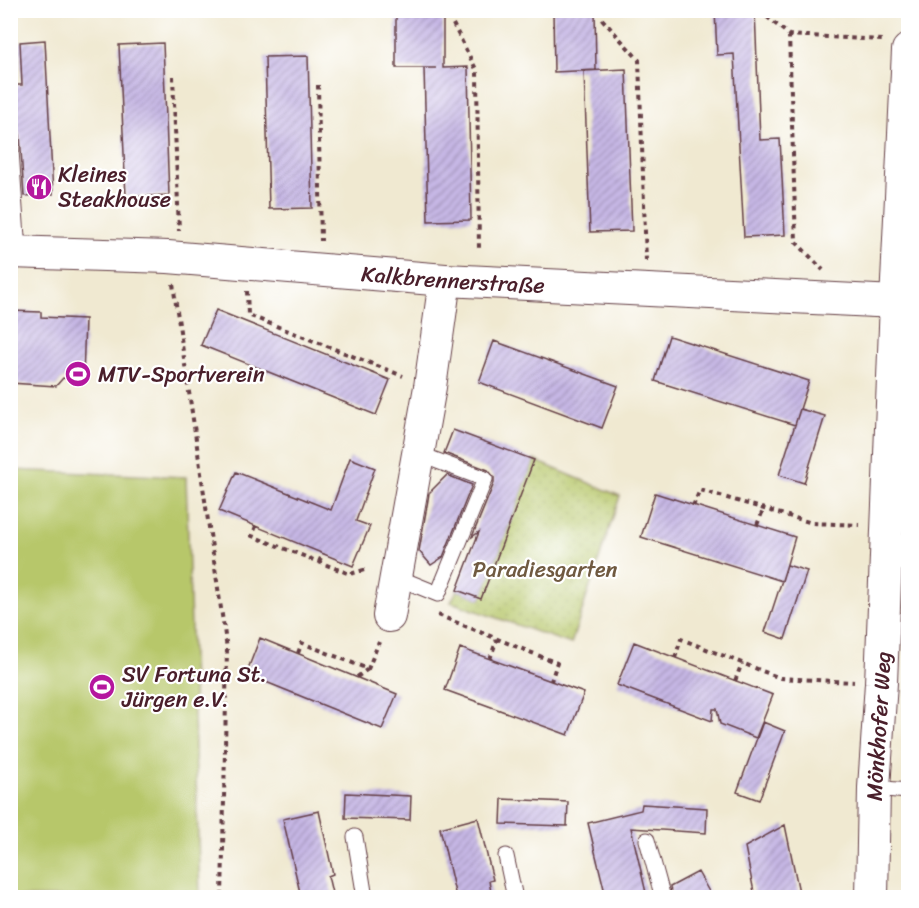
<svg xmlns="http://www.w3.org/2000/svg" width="919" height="908" font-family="Sriracha,sans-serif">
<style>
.grass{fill:#b7c76a;stroke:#80734a;stroke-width:1.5}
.park{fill:url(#park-dots);stroke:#80734a;stroke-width:1.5}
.building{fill:url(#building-hatch)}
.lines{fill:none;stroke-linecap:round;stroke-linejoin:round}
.lane-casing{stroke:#633d44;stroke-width:17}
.street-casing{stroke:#633d44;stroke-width:34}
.path{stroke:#633d44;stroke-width:4;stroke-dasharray:4.5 4.5;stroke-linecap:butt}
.lane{stroke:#fff;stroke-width:15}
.street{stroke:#fff;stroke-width:32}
.labels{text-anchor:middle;stroke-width:4.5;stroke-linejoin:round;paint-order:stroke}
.poi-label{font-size:22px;fill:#4a1f2b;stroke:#fff;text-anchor:start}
.street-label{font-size:22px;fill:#4a1f2b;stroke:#fff}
.park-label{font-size:22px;fill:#705a41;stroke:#fff}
</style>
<defs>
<pattern id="park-dots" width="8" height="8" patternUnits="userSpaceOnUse" patternTransform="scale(1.5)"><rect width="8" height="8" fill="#b7c76a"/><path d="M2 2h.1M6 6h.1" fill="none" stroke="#9faa5c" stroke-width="1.8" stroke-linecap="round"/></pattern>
<pattern id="building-hatch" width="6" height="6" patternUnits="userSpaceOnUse" patternTransform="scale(1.5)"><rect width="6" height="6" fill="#c6b7e5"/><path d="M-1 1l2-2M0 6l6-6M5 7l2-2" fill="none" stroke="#a394ba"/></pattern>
</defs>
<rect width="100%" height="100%" fill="#fff"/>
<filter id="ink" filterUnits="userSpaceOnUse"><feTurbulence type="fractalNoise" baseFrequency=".0167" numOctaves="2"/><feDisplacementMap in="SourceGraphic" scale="12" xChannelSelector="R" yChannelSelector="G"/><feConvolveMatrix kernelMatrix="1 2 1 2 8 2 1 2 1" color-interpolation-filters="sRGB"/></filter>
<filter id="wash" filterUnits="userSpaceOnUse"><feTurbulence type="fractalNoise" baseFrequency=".008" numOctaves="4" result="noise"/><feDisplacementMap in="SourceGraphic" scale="24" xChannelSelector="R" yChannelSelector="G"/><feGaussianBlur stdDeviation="1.35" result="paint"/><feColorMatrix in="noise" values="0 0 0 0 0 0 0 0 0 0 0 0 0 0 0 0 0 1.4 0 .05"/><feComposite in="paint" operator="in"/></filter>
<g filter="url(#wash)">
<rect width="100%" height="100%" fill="#f0e9d1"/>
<path class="grass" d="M 11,470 L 186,477 L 200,897 L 11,897 Z"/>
<path class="park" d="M 534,460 L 620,496 L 571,644 L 451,602 L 457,590 L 481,599 Z"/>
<g id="blocks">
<path class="building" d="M 396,10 L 443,10 L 443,68 L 468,67 L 471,220 L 428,221 L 424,68 L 436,68 L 396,68 Z
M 553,10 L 595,10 L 596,70 L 554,72 Z
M 715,10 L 755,10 L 760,140 L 780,139 L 785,235 L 744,237 L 734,54 L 717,55 Z
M 45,40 L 53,194 L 24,196 L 20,135 L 17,129 L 14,85 L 22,85 L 20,42 Z
M 163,43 L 169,195 L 126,197 L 119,45 Z
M 308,56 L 312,208 L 269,209 L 265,57 Z
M 626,69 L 632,231 L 590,232 L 584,71 Z
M 216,310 L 390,380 L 376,415 L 201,345 Z
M 10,311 L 41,312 L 41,317 L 85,319 L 83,379 L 63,378 L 56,386 L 10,383 Z
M 669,336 L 809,381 L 795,425 L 655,381 Z
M 494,341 L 618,386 L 602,428 L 479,382 Z
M 800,409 L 825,416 L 804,483 L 779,475 Z
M 453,430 L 534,460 L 481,599 L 457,590 L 479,532 L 472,537 L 494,483 L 494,477 L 488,470 L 444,453 Z
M 350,458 L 375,468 L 356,521 L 370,526 L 353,566 L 219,511 L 236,472 L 331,510 Z
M 447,475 L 472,485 L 443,557 L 431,565 L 419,551 L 428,500 L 429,493 Z
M 655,493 L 795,537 L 782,581 L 641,537 Z
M 787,565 L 807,571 L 785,639 L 765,632 Z
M 260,638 L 397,694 L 382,729 L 246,674 Z
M 634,642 L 773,695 L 756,738 L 720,724 L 717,709 L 713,709 L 712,721 L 617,685 Z
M 460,648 L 584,693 L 568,735 L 445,690 Z
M 763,722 L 785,731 L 759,800 L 737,792 Z
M 346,793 L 411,796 L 410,820 L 345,818 Z
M 502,799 L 568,802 L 567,826 L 501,824 Z
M 642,804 L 707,808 L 706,833 L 631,828 L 647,897 L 606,897 L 588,823 L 641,810 Z
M 319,811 L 333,874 L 328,876 L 333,897 L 301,897 L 283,819 Z
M 478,818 L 493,880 L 489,881 L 492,897 L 456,897 L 440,828 Z
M 785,825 L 800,897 L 755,897 L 745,847 Z
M 698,872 L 712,897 L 672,897 L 670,887 Z"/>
</g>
</g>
<g filter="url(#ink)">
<use href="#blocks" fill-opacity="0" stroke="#633d44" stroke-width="1.5"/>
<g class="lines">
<defs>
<path id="lane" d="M 10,136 L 18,252
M 396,577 L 438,594 L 485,479 L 419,454
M 874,788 L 908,791
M 355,837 L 365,898
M 647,840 L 663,898
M 506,856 L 515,898"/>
<g id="street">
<path id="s1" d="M 10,252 L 168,257 L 445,280 L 896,302"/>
<path d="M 389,616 L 430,387 L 445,280"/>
<path id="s2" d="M 872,898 L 874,788 L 881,683 L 896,302 L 908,50"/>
</g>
</defs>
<use href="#lane" class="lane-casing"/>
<use href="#street" class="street-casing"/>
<path class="path" d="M 760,11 L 789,35 L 882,40
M 602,19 L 639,60 L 646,261
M 453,24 L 477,71 L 479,252
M 789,35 L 796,242 L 823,270
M 173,76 L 179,231
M 318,85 L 321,241
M 173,284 L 227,649 L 222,898
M 247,291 L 248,315 L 403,376
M 693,506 L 700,490 L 812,523 L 860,525
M 757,525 L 764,508
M 256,526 L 252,536 L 350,574 L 364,570 L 368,571
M 319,562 L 323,553
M 438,615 L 557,663 L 551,681
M 298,653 L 302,643 L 368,669 L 379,642
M 675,658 L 681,639 L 780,678 L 854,682
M 490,659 L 497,639
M 357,677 L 368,669
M 735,681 L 742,663"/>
<use href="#lane" class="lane"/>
<use href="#street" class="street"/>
</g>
</g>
<defs>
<symbol id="restaurant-disc" viewBox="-11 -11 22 22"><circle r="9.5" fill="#b5179e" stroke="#fff"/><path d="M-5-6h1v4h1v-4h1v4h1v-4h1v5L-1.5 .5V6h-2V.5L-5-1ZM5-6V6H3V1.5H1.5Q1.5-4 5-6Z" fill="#fff"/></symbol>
<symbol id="stadium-disc" viewBox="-11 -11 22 22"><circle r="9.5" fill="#b5179e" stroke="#fff"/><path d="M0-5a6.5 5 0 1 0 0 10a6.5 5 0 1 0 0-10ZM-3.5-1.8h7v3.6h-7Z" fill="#fff"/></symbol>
</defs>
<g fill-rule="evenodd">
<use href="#restaurant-disc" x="24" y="172" width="30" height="30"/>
<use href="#stadium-disc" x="63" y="359" width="30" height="30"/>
<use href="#stadium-disc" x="87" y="672" width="30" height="30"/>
</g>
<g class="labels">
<g class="poi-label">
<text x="58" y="182">Kleines<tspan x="58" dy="25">Steakhouse</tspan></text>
<text x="98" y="382">MTV-Sportverein</text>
<text x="122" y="682">SV Fortuna St.<tspan x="122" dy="25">Jürgen e.V.</tspan></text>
</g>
<g class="street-label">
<text dy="8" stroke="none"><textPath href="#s1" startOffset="444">Kalkbrennerstraße</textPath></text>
<text dy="8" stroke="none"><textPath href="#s2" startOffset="172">Mönkhofer Weg</textPath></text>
</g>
<g class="park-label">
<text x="545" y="577">Paradiesgarten</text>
</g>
</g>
<rect width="919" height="908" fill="none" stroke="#fff" stroke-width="36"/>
</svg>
